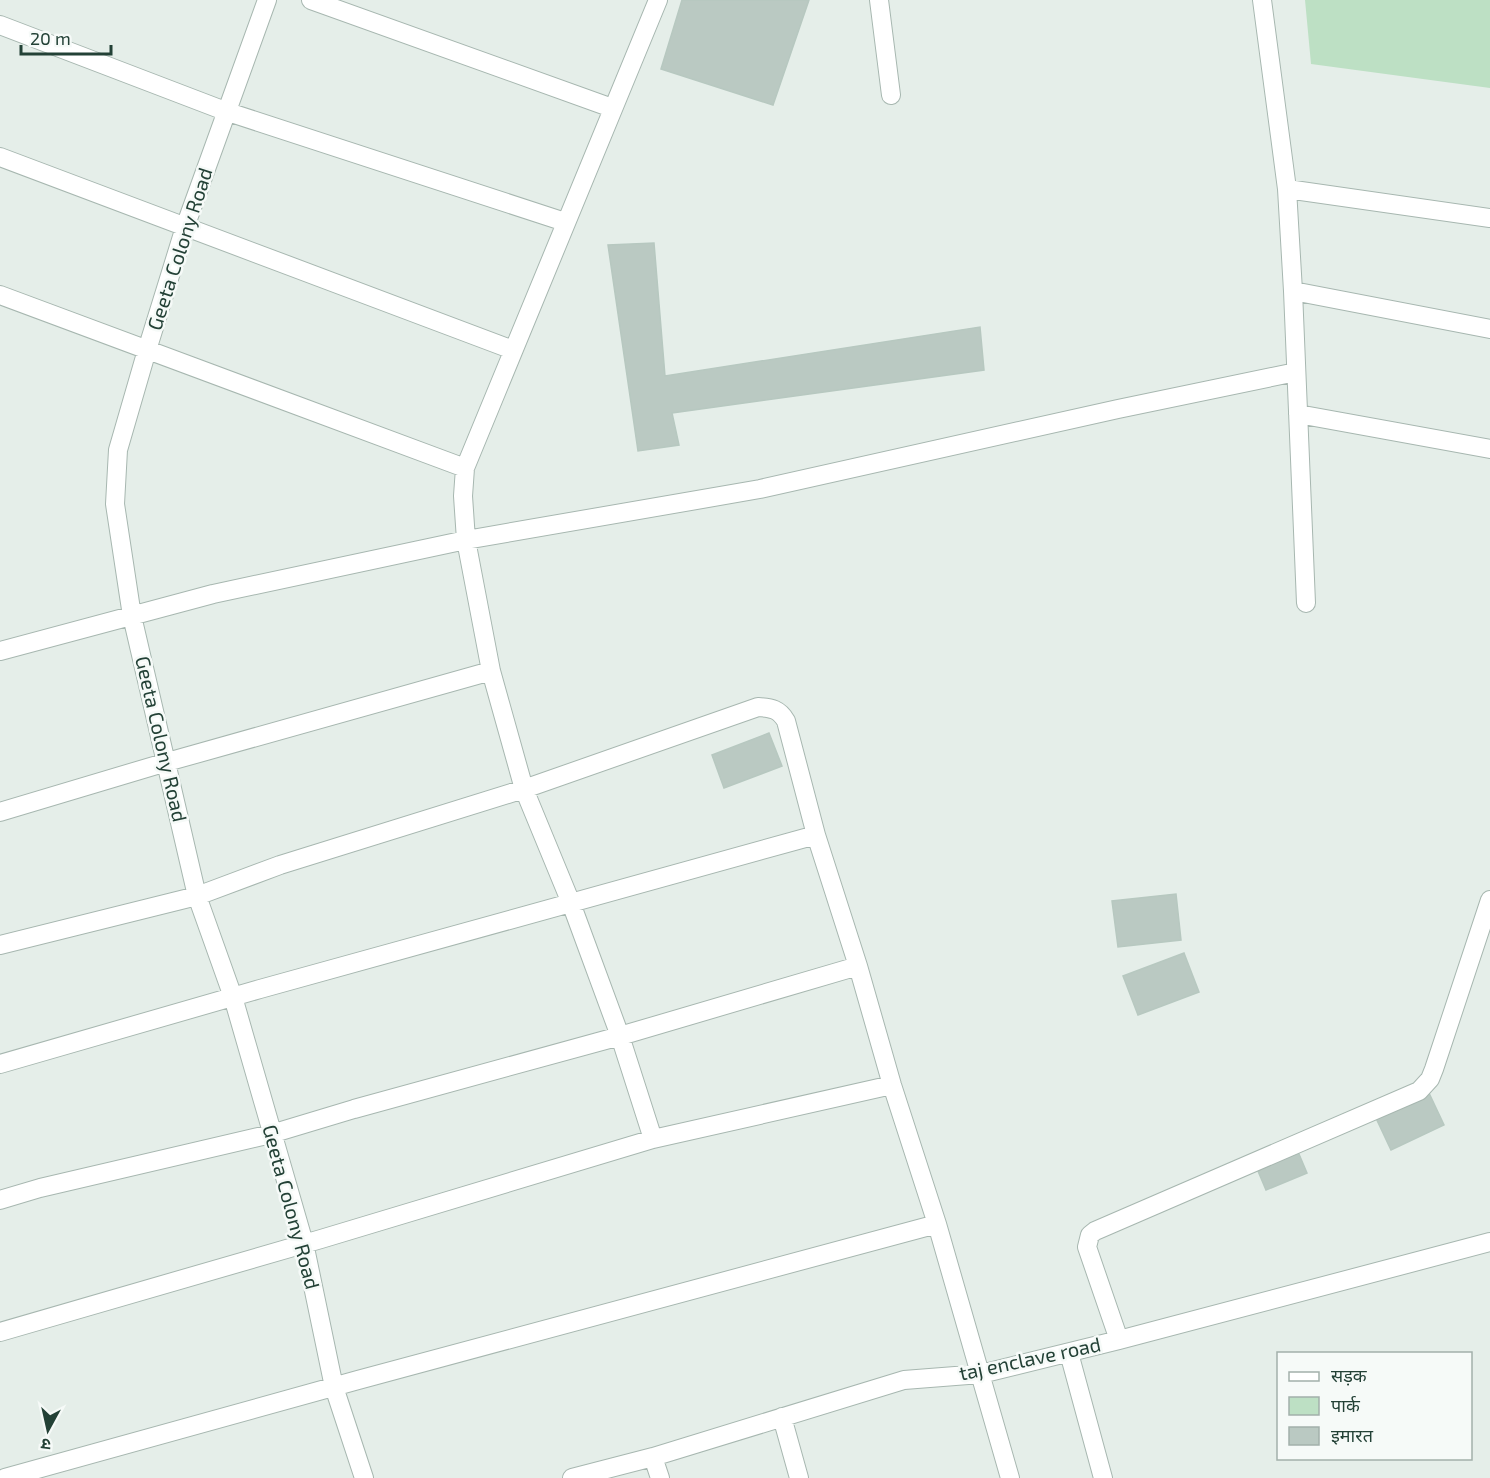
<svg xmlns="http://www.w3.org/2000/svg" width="1490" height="1478" font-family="'Exo 2','Noto Sans Devanagari',sans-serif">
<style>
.green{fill:#bde0c4}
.building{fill:#bac9c2;stroke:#b7c8c0;stroke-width:1.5}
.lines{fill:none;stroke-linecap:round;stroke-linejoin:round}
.minor-casing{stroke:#a7b7b0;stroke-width:20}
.minor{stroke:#fff;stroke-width:18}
.labels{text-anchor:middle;stroke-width:5;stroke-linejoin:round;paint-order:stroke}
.street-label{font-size:20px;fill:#234136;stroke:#f6faf8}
</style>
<rect width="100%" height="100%" fill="#e5eee9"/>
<path class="green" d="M 1305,0 L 1490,0 L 1490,88 L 1311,64 Z"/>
<path class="building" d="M 682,0 L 809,0 L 773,105 L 661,69 Z
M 654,243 L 665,376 L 980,327 L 984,370 L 672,413 L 679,445 L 638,451 L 608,245 Z
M 769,733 L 782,766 L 724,788 L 712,755 Z
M 1176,894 L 1181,940 L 1118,947 L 1112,901 Z
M 1184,953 L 1199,992 L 1138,1015 L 1123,976 Z
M 1429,1093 L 1444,1125 L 1391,1150 L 1376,1118 Z
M 1296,1147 L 1307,1173 L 1266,1190 L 1255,1164 Z"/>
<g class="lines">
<defs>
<path id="minor" d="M 267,0 L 185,227 L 147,350 L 118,450 L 115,504 L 132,616 L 197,896 L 233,997 L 304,1243 L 334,1387 L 364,1478
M 311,0 L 612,108
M 879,0 L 891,95
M 1262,0 L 1287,189 L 1293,291 L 1306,603
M 0,25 L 225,111 L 565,222
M 0,157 L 513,350
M 1287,189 L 1490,218
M 1293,291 L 1490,329
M 0,295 L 465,468
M 1298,414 L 1490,449
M 0,651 L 213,594 L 466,540 L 760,489 L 1118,409 L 1296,372
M 0,812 L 167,762 L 491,671
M 0,945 L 197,896 L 280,865 L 524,789 L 758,707 C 772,708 779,709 786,721 L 816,835 L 858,966 L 892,1085 L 937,1224 L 1010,1478
M 0,1064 L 260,989 L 816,835
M 653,1139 L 620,1036 L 571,903 L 524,789 L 491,671 L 466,540 L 463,496 L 465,468 L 658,0
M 0,1200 L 40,1188 L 271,1134 L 354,1109 L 620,1036 L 858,966
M 0,1332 L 321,1239 L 653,1139 L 892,1085
M 1119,1340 L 1087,1247 L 1090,1235 L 1095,1231 L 1419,1091 L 1430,1079 L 1434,1069 L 1490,900
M 1069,1353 L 1103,1478
M 782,1417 L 799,1478
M 653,1457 L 660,1478
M 5,1478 L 358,1380 L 937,1224
M 572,1478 L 653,1457 L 904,1380 L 981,1374 L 1119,1340 L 1490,1242"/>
</defs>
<use href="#minor" class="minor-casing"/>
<use href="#minor" class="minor"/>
</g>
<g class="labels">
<g class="street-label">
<text transform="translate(180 249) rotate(-72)" y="7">Geeta Colony Road</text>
<text transform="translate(161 739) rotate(77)" y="7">Geeta Colony Road</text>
<text transform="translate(291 1207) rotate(75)" y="7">Geeta Colony Road</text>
<text transform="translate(1030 1359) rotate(-12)" y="7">taj enclave road</text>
</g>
</g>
<rect x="1277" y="1352" width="195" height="108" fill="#f6faf8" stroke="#a2b0aa" stroke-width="1.5"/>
<rect x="1289" y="1372" width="30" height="9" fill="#ffffff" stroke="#a2b0aa" stroke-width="1.5"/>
<text x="1331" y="1382" font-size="18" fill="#234136">सड़क</text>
<rect x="1289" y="1397" width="30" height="18" fill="#bde0c4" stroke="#a2b0aa" stroke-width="1.5"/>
<text x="1331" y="1412" font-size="18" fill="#234136">पार्क</text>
<rect x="1289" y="1427" width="30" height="18" fill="#bac9c2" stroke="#a2b0aa" stroke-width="1.5"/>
<text x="1331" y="1442" font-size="18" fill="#234136">इमारत</text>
<g transform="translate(48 1430) rotate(188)" stroke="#f6faf8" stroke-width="4.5" paint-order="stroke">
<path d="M0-4.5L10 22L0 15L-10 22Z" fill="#234136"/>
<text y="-9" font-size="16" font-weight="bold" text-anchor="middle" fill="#234136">उ</text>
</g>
<path d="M21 45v9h90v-9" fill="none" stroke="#234136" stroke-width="3"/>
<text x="30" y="45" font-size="18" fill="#234136" stroke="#f6faf8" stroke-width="4.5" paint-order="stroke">20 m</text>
</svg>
